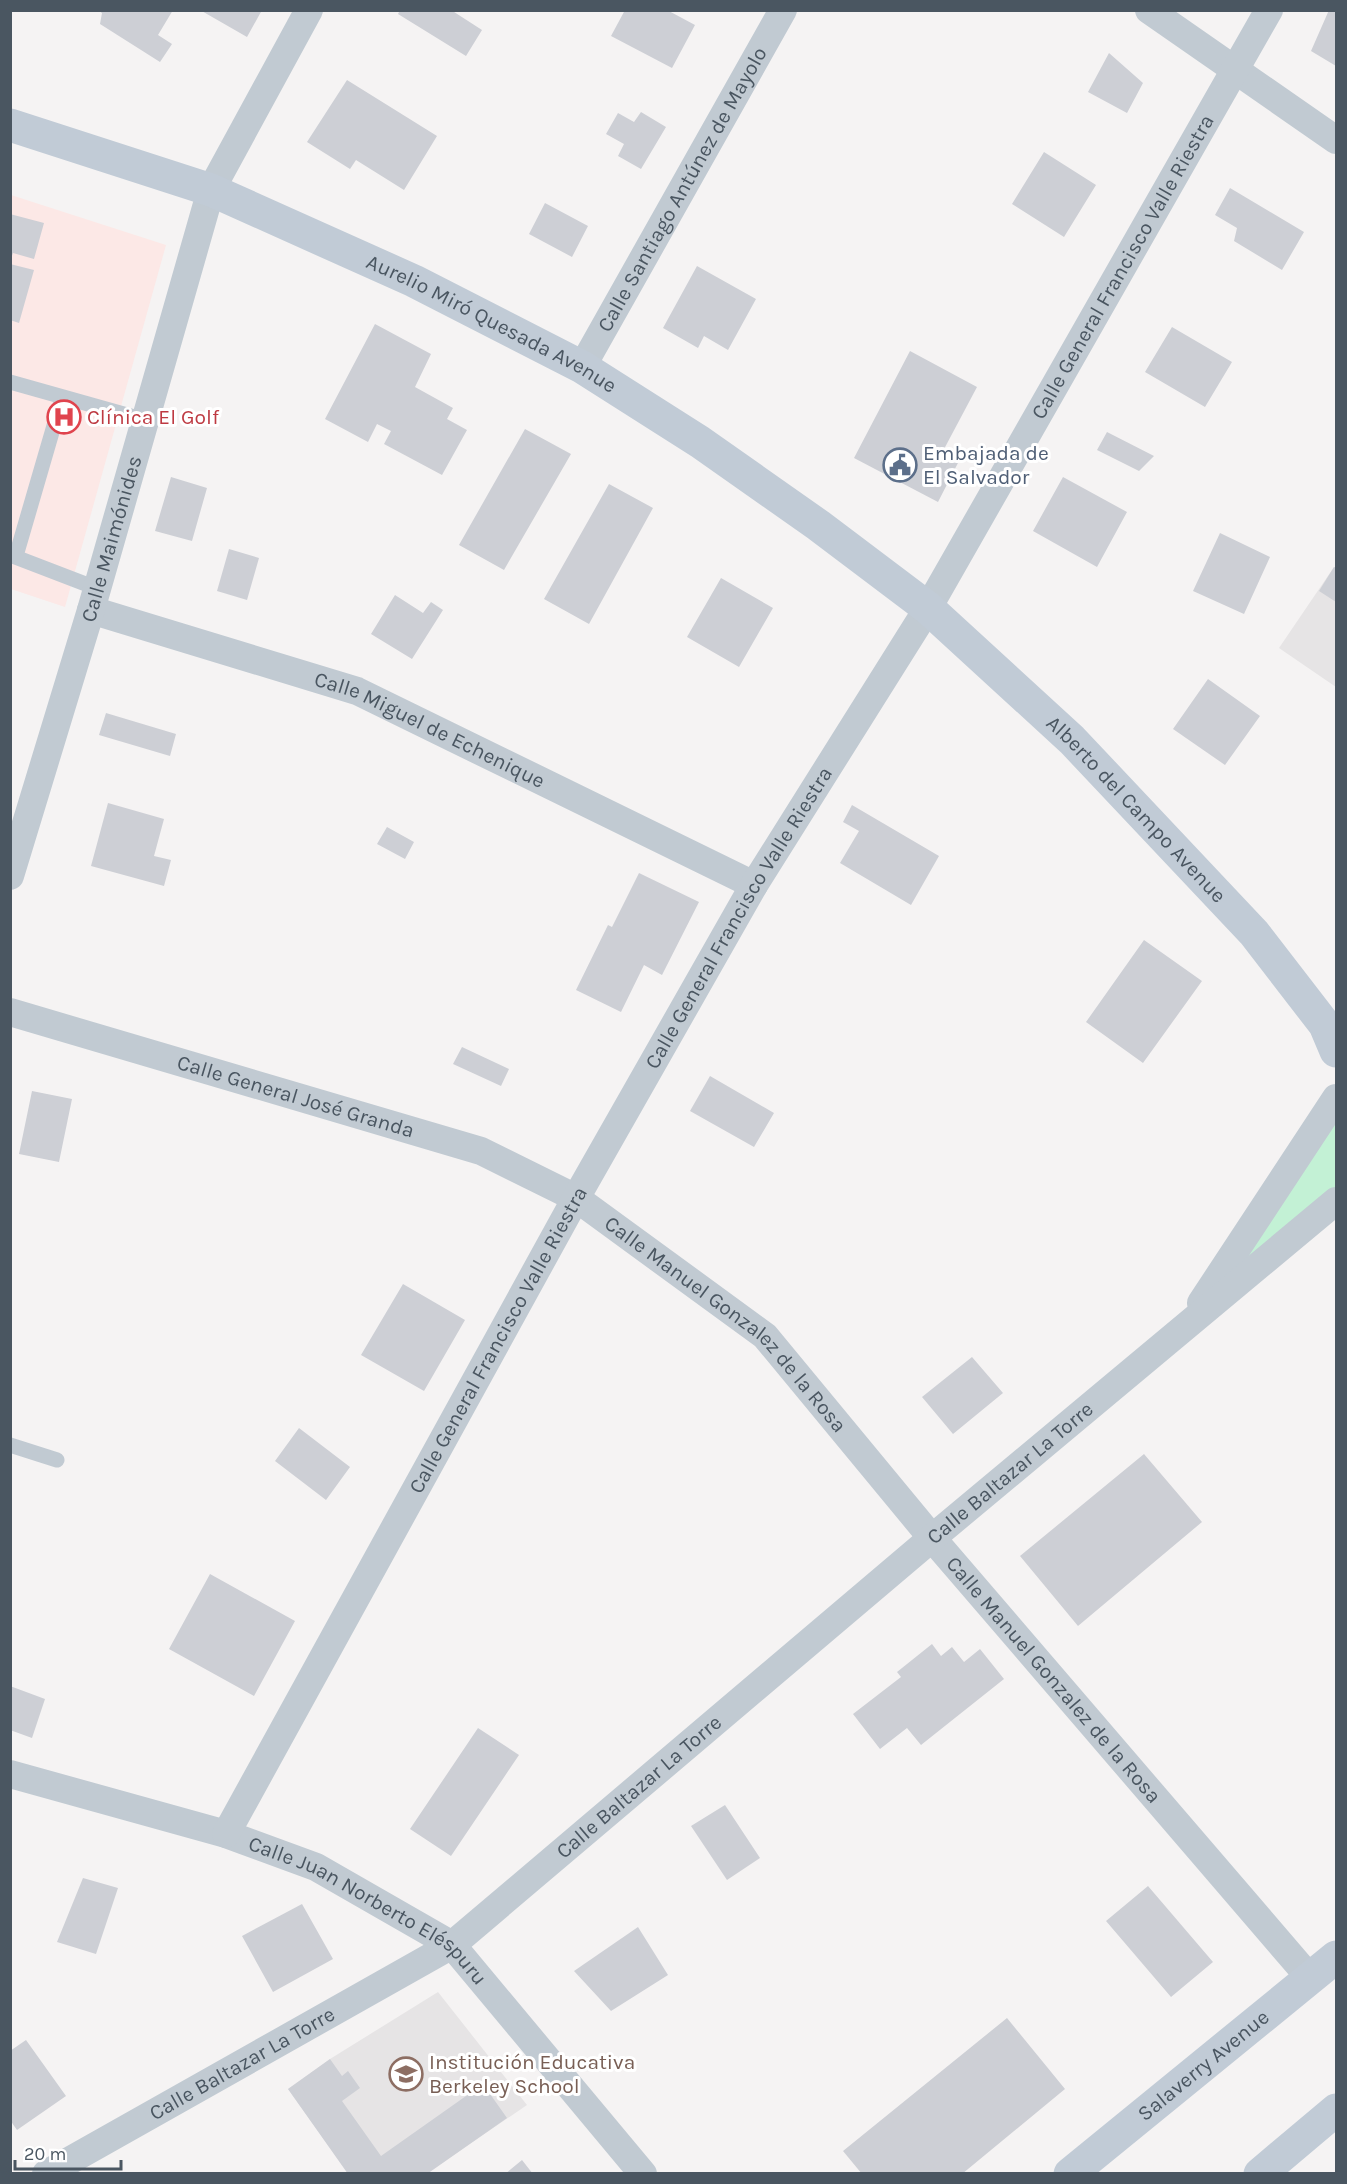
<svg xmlns="http://www.w3.org/2000/svg" width="1347" height="2184" font-family="Karla,sans-serif">
<style>
.education{fill:#e6e4e5}
.medical{fill:#fce8e6}
.green{fill:#c3f1d5}
.building{fill:#cdcfd5}
.lines{fill:none;stroke-linecap:round;stroke-linejoin:round}
.lane{stroke:#c1cad2;stroke-width:15}
.street{stroke:#c1cad2;stroke-width:28}
.secondary{stroke:#c1cbd6;stroke-width:33}
.labels{text-anchor:middle;stroke-width:6;stroke-linejoin:round;paint-order:stroke}
.street-label{font-size:21px;fill:#4a5661;stroke:#fff}
.health-label{font-size:21px;fill:#be3a42;stroke:#fff;text-anchor:start}
.service-label{font-size:21px;fill:#4e5e75;stroke:#fff;text-anchor:start}
.education-label{font-size:21px;fill:#785e54;stroke:#fff;text-anchor:start}
</style>
<rect width="100%" height="100%" fill="#f5f3f3"/>
<path class="education" d="M 1334,567 L 1336,568 L 1336,687 L 1279,648 Z
M 438,1992 L 527,2105 L 427,2173 L 348,2173 L 288,2089 L 330,2059 Z"/>
<path class="medical" d="M 11,195 L 166,245 L 65,607 L 11,589 Z"/>
<path class="green" d="M 1336,1117 L 1336,1194 L 1209,1303 Z"/>
<path class="building" d="M 98,10 L 173,10 L 158,35 L 172,44 L 160,62 L 100,24 L 102,13 Z
M 200,10 L 262,10 L 247,37 Z
M 400,10 L 451,10 L 482,30 L 466,56 L 398,14 Z
M 625,10 L 667,10 L 695,25 L 672,68 L 611,36 Z
M 1329,10 L 1336,10 L 1336,66 L 1311,51 Z
M 1109,53 L 1143,83 L 1127,113 L 1088,92 Z
M 347,80 L 437,136 L 404,190 L 356,160 L 350,169 L 307,142 Z
M 641,112 L 666,127 L 641,169 L 618,156 L 624,144 L 606,134 L 618,113 L 634,122 Z
M 1044,152 L 1096,185 L 1064,237 L 1012,204 Z
M 1230,188 L 1304,232 L 1282,270 L 1234,241 L 1237,228 L 1215,215 Z
M 545,203 L 588,226 L 572,257 L 529,234 Z
M 10,214 L 44,223 L 34,259 L 13,253 L 10,261 Z
M 10,264 L 34,270 L 19,323 L 10,320 Z
M 697,266 L 756,299 L 728,350 L 704,336 L 698,348 L 663,328 Z
M 375,324 L 431,354 L 415,387 L 453,408 L 447,419 L 467,430 L 442,475 L 384,444 L 391,431 L 377,424 L 368,442 L 325,419 Z
M 1172,327 L 1232,362 L 1205,407 L 1145,372 Z
M 910,351 L 977,387 L 943,451 L 960,459 L 938,502 L 854,458 Z
M 525,429 L 571,454 L 504,570 L 459,545 Z
M 1107,432 L 1154,456 L 1139,471 L 1097,450 Z
M 171,477 L 207,488 L 192,541 L 155,531 Z
M 1063,477 L 1127,512 L 1097,567 L 1033,531 Z
M 609,484 L 653,508 L 589,624 L 544,599 Z
M 1220,533 L 1270,557 L 1244,614 L 1193,591 Z
M 229,549 L 259,558 L 247,600 L 217,591 Z
M 1334,567 L 1336,568 L 1336,602 L 1319,591 Z
M 721,578 L 773,608 L 739,667 L 687,637 Z
M 395,595 L 423,613 L 431,602 L 443,610 L 412,659 L 371,634 Z
M 1208,679 L 1260,716 L 1225,765 L 1173,729 Z
M 106,713 L 176,734 L 170,756 L 99,735 Z
M 108,803 L 164,819 L 154,856 L 171,860 L 164,886 L 91,866 Z
M 852,805 L 939,856 L 911,905 L 840,863 L 859,831 L 843,822 Z
M 387,827 L 414,842 L 405,859 L 377,844 Z
M 639,873 L 699,902 L 662,975 L 644,965 L 621,1012 L 576,990 L 608,925 L 612,927 Z
M 1144,940 L 1202,981 L 1143,1063 L 1086,1022 Z
M 462,1047 L 509,1069 L 501,1086 L 453,1064 Z
M 710,1076 L 774,1113 L 754,1147 L 690,1111 Z
M 32,1091 L 72,1099 L 59,1162 L 19,1154 Z
M 403,1284 L 465,1320 L 424,1391 L 361,1355 Z
M 972,1357 L 1003,1393 L 953,1434 L 922,1397 Z
M 299,1428 L 350,1467 L 326,1500 L 275,1461 Z
M 1144,1454 L 1202,1522 L 1078,1626 L 1020,1556 Z
M 210,1574 L 295,1621 L 254,1696 L 169,1649 Z
M 932,1644 L 941,1656 L 952,1647 L 964,1662 L 980,1649 L 1004,1679 L 921,1745 L 907,1728 L 880,1749 L 853,1714 L 901,1677 L 897,1672 Z
M 10,1686 L 45,1699 L 32,1738 L 10,1730 Z
M 478,1728 L 519,1755 L 451,1856 L 410,1829 Z
M 725,1805 L 760,1858 L 727,1880 L 691,1826 Z
M 83,1878 L 118,1888 L 96,1954 L 57,1942 Z
M 1148,1886 L 1213,1962 L 1171,1997 L 1106,1921 Z
M 302,1904 L 333,1959 L 273,1992 L 242,1936 Z
M 638,1927 L 668,1975 L 611,2011 L 574,1971 Z
M 1007,2018 L 1065,2089 L 962,2174 L 862,2174 L 843,2151 Z
M 26,2040 L 66,2096 L 17,2130 L 10,2120 L 10,2051 Z
M 330,2059 L 342,2076 L 348,2071 L 360,2088 L 342,2101 L 381,2156 L 483,2084 L 507,2118 L 427,2174 L 348,2174 L 288,2089 Z
M 522,2160 L 533,2174 L 505,2174 Z"/>
<g class="lines">
<path class="lane" d="M 10,382 L 145,420
M 10,555 L 96,588
M 16,556 L 62,398
M 10,1445 L 57,1460"/>
<g class="street">
<path d="M 1149,10 L 1336,140"/>
<path id="s1" d="M 582,367 L 783,10"/>
<path id="s2" d="M 91,610 L 357,691 L 754,885"/>
<path id="s3" d="M 10,876 L 91,610 L 211,190 L 309,10"/>
<path id="s4" d="M 10,1012 L 481,1151 L 576,1198 L 765,1336 L 932,1538 L 1310,1978"/>
<path d="M 1201,1303 L 1336,1098"/>
<path id="s5" d="M 10,1774 L 226,1834 L 316,1867 L 452,1945 L 643,2174"/>
<path id="s6" d="M 226,1834 L 576,1198 L 754,885 L 928,608 L 1269,10"/>
<path id="s7" d="M 46,2174 L 452,1945 L 932,1538 L 1336,1201"/>
</g>
<g class="secondary">
<path id="s8" d="M 10,125 L 211,190 L 414,281 L 582,367 L 700,442 L 818,525 L 928,608 L 1072,740 L 1254,933 L 1325,1025 L 1336,1051"/>
<path id="s9" d="M 1070,2174 L 1336,1957"/>
<path d="M 1260,2174 L 1336,2110"/>
</g>
</g>
<defs>
<symbol id="hospital-ring" viewBox="-11 -11 22 22"><circle r="9.5" fill="#fff" stroke="#e0444e" stroke-width="1.5"/><path d="M-5-5h3v3.5h4V-5h3V5h-3V1.5h-4V5h-3Z" fill="#e0444e"/></symbol>
<symbol id="civic-ring" viewBox="-11 -11 22 22"><circle r="9.5" fill="#fff" stroke="#5c6f8a" stroke-width="1.5"/><path d="M-.6-6.5H3V-4.5H.6V-3L4-1V1h2V6H-6V1h2V-1L-.6-3ZM-1.2 2.5V6h2.4V2.5Z" fill="#5c6f8a"/></symbol>
<symbol id="school-ring" viewBox="-11 -11 22 22"><circle r="9.5" fill="#fff" stroke="#8d6e63" stroke-width="1.5"/><path d="M0-5L7-2L0 1L-7-2ZM-4 1L0 2.5L4 1V4Q0 6-4 4Z" fill="#8d6e63"/></symbol>
</defs>
<g fill-rule="evenodd">
<use href="#hospital-ring" x="45" y="398" width="38" height="38"/>
<use href="#civic-ring" x="881" y="446" width="38" height="38"/>
<use href="#school-ring" x="387" y="2055" width="38" height="38"/>
</g>
<g class="labels">
<g class="street-label">
<text dy="7" stroke="none"><textPath href="#s1" startOffset="204">Calle Santiago Antúnez de Mayolo</textPath></text>
<text dy="7" stroke="none"><textPath href="#s6" startOffset="1806">Calle General Francisco Valle Riestra</textPath></text>
<text dy="7" stroke="none"><textPath href="#s8" startOffset="522">Aurelio Miró Quesada Avenue</textPath></text>
<text dy="7" stroke="none"><textPath href="#s3" startOffset="352">Calle Maimónides</textPath></text>
<text dy="7" stroke="none"><textPath href="#s2" startOffset="360">Calle Miguel de Echenique</textPath></text>
<text dy="7" stroke="none"><textPath href="#s8" startOffset="1334">Alberto del Campo Avenue</textPath></text>
<text dy="7" stroke="none"><textPath href="#s6" startOffset="1050">Calle General Francisco Valle Riestra</textPath></text>
<text dy="7" stroke="none"><textPath href="#s4" startOffset="298">Calle General José Granda</textPath></text>
<text dy="7" stroke="none"><textPath href="#s4" startOffset="794">Calle Manuel Gonzalez de la Rosa</textPath></text>
<text dy="7" stroke="none"><textPath href="#s6" startOffset="564">Calle General Francisco Valle Riestra</textPath></text>
<text dy="7" stroke="none"><textPath href="#s7" startOffset="1197">Calle Baltazar La Torre</textPath></text>
<text dy="7" stroke="none"><textPath href="#s4" startOffset="1280">Calle Manuel Gonzalez de la Rosa</textPath></text>
<text dy="7" stroke="none"><textPath href="#s7" startOffset="711">Calle Baltazar La Torre</textPath></text>
<text dy="7" stroke="none"><textPath href="#s5" startOffset="387">Calle Juan Norberto Eléspuru</textPath></text>
<text dy="7" stroke="none"><textPath href="#s7" startOffset="225">Calle Baltazar La Torre</textPath></text>
<text dy="7" stroke="none"><textPath href="#s9" startOffset="172">Salaverry Avenue</textPath></text>
</g>
<g class="health-label">
<text x="87" y="424">Clínica El Golf</text>
</g>
<g class="service-label">
<text x="923" y="460">Embajada de<tspan x="923" dy="24">El Salvador</tspan></text>
</g>
<g class="education-label">
<text x="429" y="2069">Institución Educativa<tspan x="429" dy="24">Berkeley School</tspan></text>
</g>
</g>
<rect width="1347" height="2184" fill="none" stroke="#4a5661" stroke-width="24"/>
<path d="M15 2160v9h106v-9" fill="none" stroke="#4a5661" stroke-width="3"/>
<text x="24" y="2160" font-size="18" fill="#4a5661" stroke="#ffffff" stroke-width="4.5" paint-order="stroke">20 m</text>
</svg>
